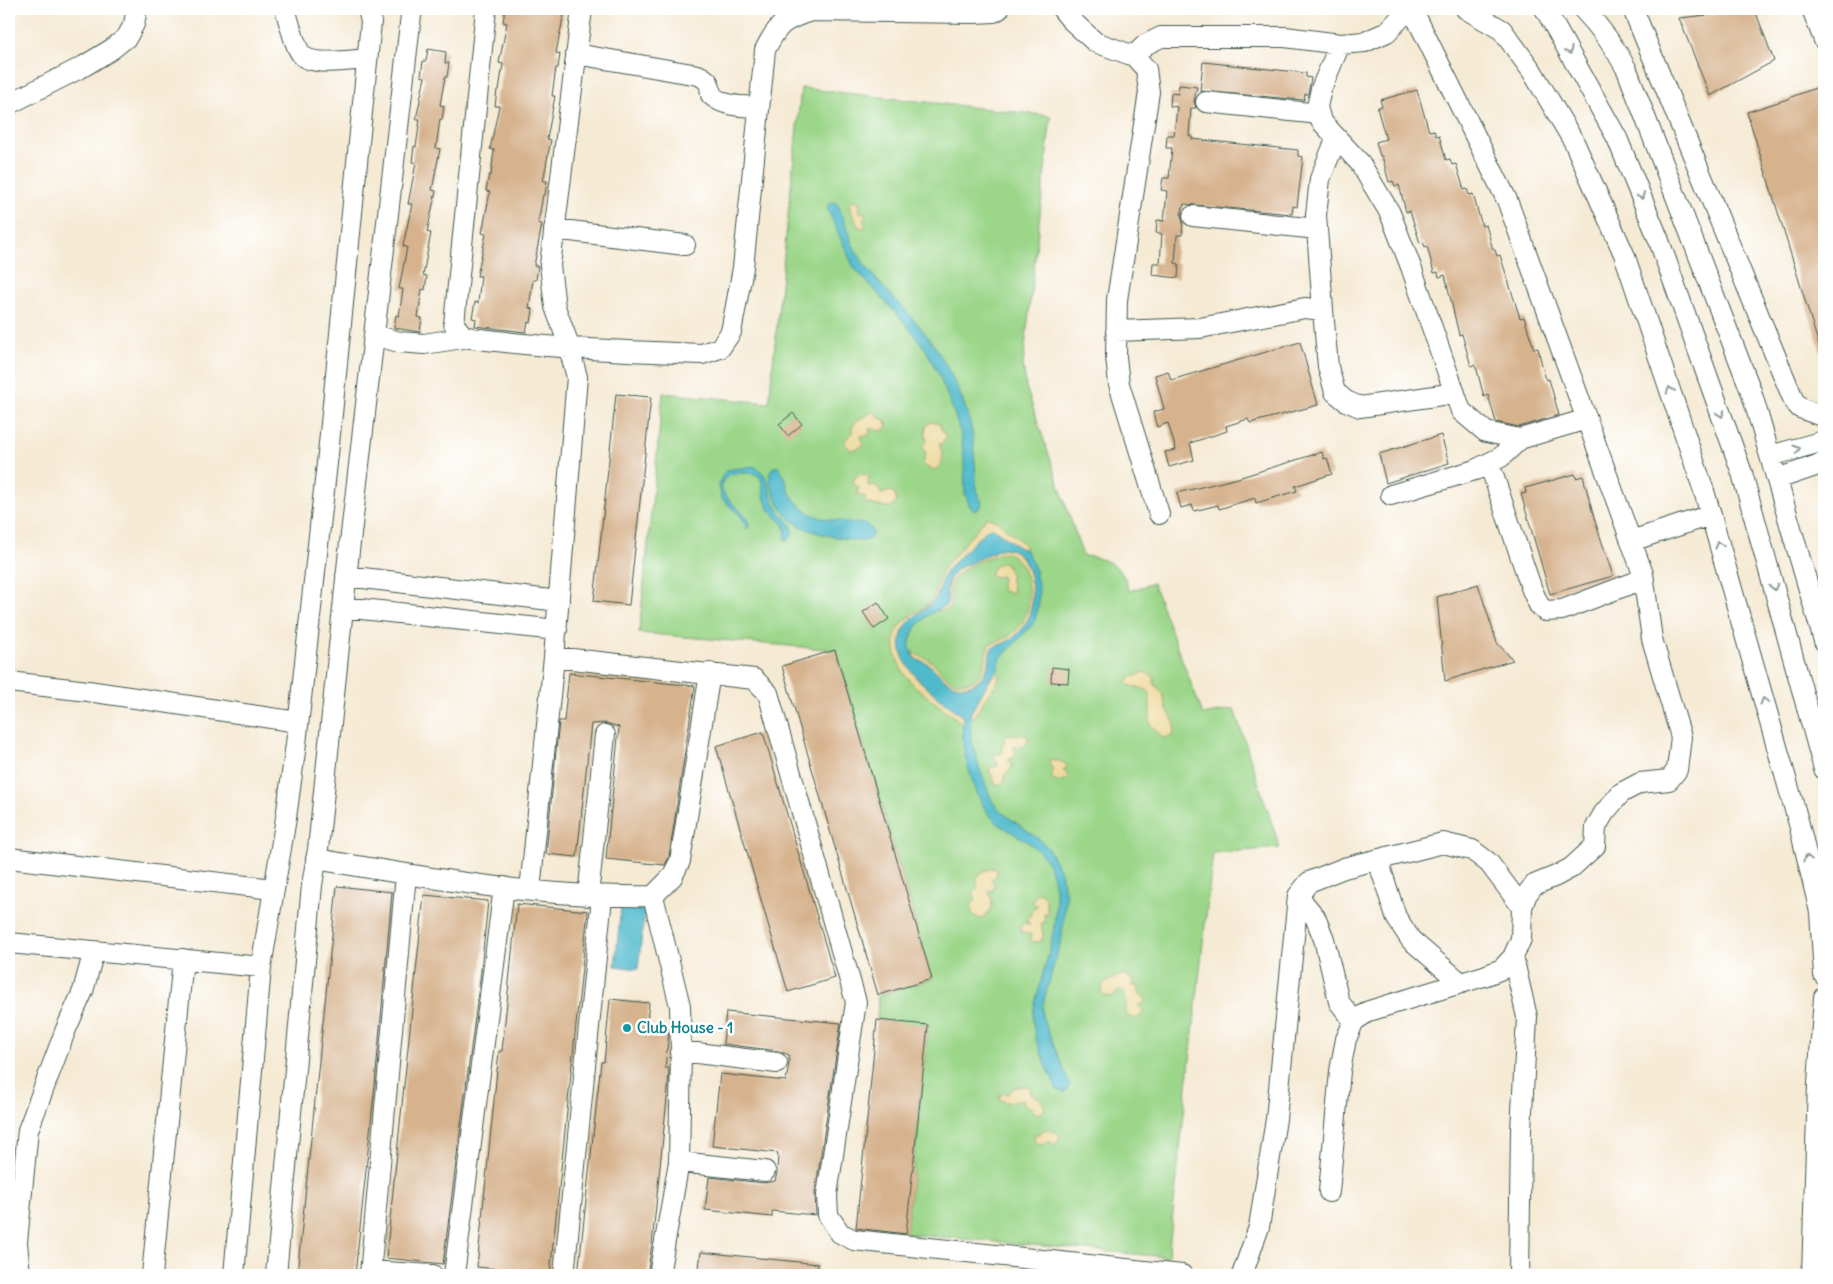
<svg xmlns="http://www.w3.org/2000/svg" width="1833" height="1284" font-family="Delius,sans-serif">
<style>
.green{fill:#9bd689;stroke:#5d8a5e}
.sand{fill:#eeda9e;stroke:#868c69}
.water{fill:#50bacc;stroke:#387c80;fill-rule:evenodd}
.building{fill:#d6b28d}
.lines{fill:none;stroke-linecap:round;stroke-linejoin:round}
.minor-casing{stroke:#3f574c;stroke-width:22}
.minor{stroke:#fff;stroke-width:20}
.oneway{stroke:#8f9e9a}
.culture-dot{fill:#0f9aa8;stroke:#fff;stroke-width:2}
.labels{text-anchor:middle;stroke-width:5;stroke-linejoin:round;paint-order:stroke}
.culture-label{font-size:15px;font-weight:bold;fill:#0d838f;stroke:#fff;text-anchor:start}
</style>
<rect width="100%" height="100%" fill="#fff"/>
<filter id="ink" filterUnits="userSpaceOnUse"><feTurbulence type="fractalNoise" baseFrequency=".02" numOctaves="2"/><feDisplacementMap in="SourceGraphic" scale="10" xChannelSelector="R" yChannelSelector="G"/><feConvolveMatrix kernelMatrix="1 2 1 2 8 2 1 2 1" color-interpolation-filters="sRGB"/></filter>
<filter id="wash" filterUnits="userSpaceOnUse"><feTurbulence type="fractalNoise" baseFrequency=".0096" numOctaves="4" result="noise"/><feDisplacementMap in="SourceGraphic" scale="20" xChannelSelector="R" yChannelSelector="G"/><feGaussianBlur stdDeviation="1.12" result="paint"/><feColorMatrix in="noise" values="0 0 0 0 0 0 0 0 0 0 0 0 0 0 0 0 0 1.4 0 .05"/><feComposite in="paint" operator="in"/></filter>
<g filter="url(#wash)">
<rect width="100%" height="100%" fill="#f5ead4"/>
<path class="green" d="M 801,88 L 1051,116 L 1023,365 L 1026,387 L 1083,556 C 1097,556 1115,562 1123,575 C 1126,579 1127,586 1129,591 L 1153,583 L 1203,715 L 1234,709 L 1280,848 L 1213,853 L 1168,1257 L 906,1234 L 928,1026 L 877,1020 L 878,995 L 932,979 L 836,650 L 639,633 L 663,393 L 769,403 Z"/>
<path class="sand" d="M 853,200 L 860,202 L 859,212 L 866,213 L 863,221 L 866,225 L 864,228 L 859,227 C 857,225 849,208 849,205 Z
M 871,412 L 875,412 L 879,418 L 886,420 L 887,427 L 882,431 L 870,428 L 869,436 L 862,435 L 860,438 L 864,444 L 859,448 L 851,450 L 845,444 L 845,440 L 852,434 C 850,421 863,419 871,412 Z
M 931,422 L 940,424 L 941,429 L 946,436 L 943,444 L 939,444 C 943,454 946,466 933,470 L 923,465 L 926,452 L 923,449 L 923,445 L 927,441 L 925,433 L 926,426 Z
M 862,474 L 869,476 L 868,486 L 874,485 L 878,487 L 881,494 L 891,491 L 895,494 L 897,501 L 891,508 C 885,508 872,504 865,503 L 866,497 L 857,494 L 859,487 L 854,485 L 853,482 L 855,477 Z
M 987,517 L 997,521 L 1023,543 L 1025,546 L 1025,549 L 1021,549 L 993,528 L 941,586 C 937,601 927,604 917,614 C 912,620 907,627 902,633 L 916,678 L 963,717 L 963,724 C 946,710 923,695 909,680 C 899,669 891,647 896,633 C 902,618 916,614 927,604 C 939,594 936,582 942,570 Z
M 1002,548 C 1008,549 1013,549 1017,553 C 1035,566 1037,612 1023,629 C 1015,639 1001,645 990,651 C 990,656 990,661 988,666 C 983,681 966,691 951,684 C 937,677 933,663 916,660 L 912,651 C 918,657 922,655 929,660 C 937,665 943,676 952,681 C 957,683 963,683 968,682 C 986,678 984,658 989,644 C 1001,641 1011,637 1019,627 C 1036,609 1031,556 1003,552 C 985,560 953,566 950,590 C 949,597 953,601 949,609 L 937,611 L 948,602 C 947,587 947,581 957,569 Z
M 1003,562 L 1007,565 L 1012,576 L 1010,578 L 1013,589 L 1011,593 L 1003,591 L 1001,587 L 1002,576 L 994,577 L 990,575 C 992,568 996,564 1003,562 Z
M 997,672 L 999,679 L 970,722 L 970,714 L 992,676 Z
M 1145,672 L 1154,677 L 1154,683 L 1162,693 L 1167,709 L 1175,724 L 1173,736 L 1163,738 L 1150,724 L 1150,694 L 1147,690 L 1128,685 L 1127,682 L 1128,679 Z
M 1008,734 L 1025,735 L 1028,738 L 1028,742 L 1023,747 L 1013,747 L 1016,752 L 1013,758 L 1008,760 L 1012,765 L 1012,768 L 1005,774 L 1004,782 L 999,785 L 995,785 L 993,776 L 989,771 L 992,766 L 997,767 L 998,764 L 994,756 L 995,754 L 1001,754 L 1003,751 L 1001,744 L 1005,742 L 1003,737 Z
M 1050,759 L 1065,763 L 1067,767 L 1063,770 L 1069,777 L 1066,780 L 1056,781 L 1051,777 L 1053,771 L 1049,762 Z
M 994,868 L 997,870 L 997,874 L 991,880 L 995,885 L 992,891 L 988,891 C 996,902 992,914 980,919 L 972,914 C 970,904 972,906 976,898 L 973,895 L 978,887 L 976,879 L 983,871 Z
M 1037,893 L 1041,893 L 1046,898 L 1046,905 L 1048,910 L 1047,913 L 1044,913 L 1045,923 L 1041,923 L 1043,934 L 1042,941 L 1033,942 L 1030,940 L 1031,934 L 1022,933 L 1020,929 L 1023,923 L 1029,924 L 1030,923 L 1026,921 L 1031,914 L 1031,910 L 1037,906 L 1032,901 Z
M 1124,974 L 1133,979 L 1132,986 L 1138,986 L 1140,994 L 1146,999 L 1144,1004 L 1138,1005 L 1143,1011 L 1143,1014 L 1136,1019 L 1127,1016 C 1124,1008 1128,1000 1124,991 L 1119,990 L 1113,997 L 1105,996 L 1101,992 L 1103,984 C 1106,982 1120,975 1124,974 Z
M 1026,1086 L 1030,1087 L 1031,1094 C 1039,1096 1042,1100 1045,1108 L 1040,1114 L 1035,1113 L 1032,1107 L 1026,1106 L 1023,1100 C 1014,1101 1008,1106 999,1098 L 1000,1095 L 1004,1093 L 1008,1094 L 1013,1088 Z
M 1045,1129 L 1048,1129 L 1052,1133 L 1054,1131 L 1057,1132 L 1060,1135 L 1059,1140 L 1055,1144 L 1052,1144 L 1049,1140 L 1043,1145 L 1038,1144 L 1034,1140 L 1034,1134 L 1039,1134 Z"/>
<path class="water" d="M 833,202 L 836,203 L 839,207 C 845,222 849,239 857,253 C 878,288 913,313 935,347 C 949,368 964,399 970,423 C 976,447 974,471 978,495 L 982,502 L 980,508 L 974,511 L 970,507 L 965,494 L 964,460 L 961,435 L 952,407 L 938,373 L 926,350 L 907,325 L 854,268 L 827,208 L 829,204 Z
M 753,466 C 772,474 767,491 776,506 C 779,513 787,518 791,525 C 794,531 791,535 789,540 L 786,540 C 784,535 787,531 784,525 C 780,519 772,515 768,508 C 756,479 773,470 730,474 C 703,493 750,508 749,527 L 747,529 L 741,516 L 721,498 L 719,484 L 723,474 L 727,470 Z
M 773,467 L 778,467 C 786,475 786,486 791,495 C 812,526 838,518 868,525 L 873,533 L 871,538 C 862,544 852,540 842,538 C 807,532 784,525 772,488 C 770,480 767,474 773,467 Z
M 993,528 L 1021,549 L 1025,549 L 1034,566 L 1039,590 L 1038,609 L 1034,623 L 1001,658 L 997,672 L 992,676 L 970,714 L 971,737 L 979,767 L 992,801 L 1000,811 L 1039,839 L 1048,848 L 1061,873 L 1066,896 L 1062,936 L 1043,1004 L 1042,1016 L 1070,1085 L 1068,1089 L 1065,1092 L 1057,1090 C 1048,1067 1033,1043 1033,1018 C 1033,1005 1038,994 1041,981 C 1051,944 1064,903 1049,866 C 1038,841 1013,837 994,820 C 980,807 969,774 965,755 C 962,742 963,729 963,717 C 940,697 882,662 906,626 C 913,615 926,610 934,601 C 942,591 939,581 945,573 C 957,557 974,543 987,529 ZM 1002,548 C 1008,549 1013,549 1017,553 C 1035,566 1037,613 1022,629 C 1014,639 1004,644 992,647 C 988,658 990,669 980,679 C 977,683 972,685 967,686 C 948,688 941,674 928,664 C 924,660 918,662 914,657 C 899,637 928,611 946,606 C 949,600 947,599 946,593 C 945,584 952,575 957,569 Z
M 621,905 L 645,908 L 638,969 L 615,966 Z"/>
<g id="blocks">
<path class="building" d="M 505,9 L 560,9 L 560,12 L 564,13 L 556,53 L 560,54 L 558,68 L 556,68 L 552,96 L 555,96 L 547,139 L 551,140 L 543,181 L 547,181 L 545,195 L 543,195 L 538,223 L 542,224 L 534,266 L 538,266 L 536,280 L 533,280 L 529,308 L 533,309 L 531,323 L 528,322 L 526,332 L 475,326 L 476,319 L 472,318 L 475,302 L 478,303 L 481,276 L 477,276 L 486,234 L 482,233 L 490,192 L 486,191 L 489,175 L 491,175 L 494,150 L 490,149 L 499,106 L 495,106 L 497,90 L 499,90 L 503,64 L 499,63 L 507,23 L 503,22 Z
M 1755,10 L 1774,61 L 1710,96 L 1679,18 Z
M 428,49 L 446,52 L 445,63 L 449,63 L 447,77 L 445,77 L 440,105 L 444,106 L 442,120 L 440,119 L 436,148 L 440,149 L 432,190 L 436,191 L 427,232 L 431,233 L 423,275 L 427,276 L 425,290 L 422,289 L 418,317 L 422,318 L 420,332 L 394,328 L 396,315 L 399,316 L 403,289 L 399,289 L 407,247 L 403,246 L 412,204 L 408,204 L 416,163 L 412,162 L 414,146 L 416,147 L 420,119 L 416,119 L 425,77 L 421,76 L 423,61 L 426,61 Z
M 1203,62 L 1306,73 L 1306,77 L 1311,78 L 1308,94 L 1305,94 L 1304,100 L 1200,91 Z
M 1179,85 L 1197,87 L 1194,101 L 1196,108 L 1191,108 L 1189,136 L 1192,136 L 1192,139 L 1298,150 L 1298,156 L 1303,157 L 1297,207 L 1293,206 L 1292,214 L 1184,204 L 1181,215 L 1183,222 L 1182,235 L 1177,235 L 1175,263 L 1179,264 L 1178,278 L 1152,275 L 1153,263 L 1160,263 L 1162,234 L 1156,233 L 1157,220 L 1164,221 L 1167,191 L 1161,190 L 1163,178 L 1169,178 L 1172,148 L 1166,148 L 1167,135 L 1174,135 L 1177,107 L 1170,106 L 1171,93 L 1178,94 Z
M 1821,86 L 1824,94 L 1824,352 L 1821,352 L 1747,112 L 1791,98 L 1791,97 Z
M 1417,90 L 1429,131 L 1434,130 L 1436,136 L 1439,135 L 1446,160 L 1450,159 L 1452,165 L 1456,164 L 1464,190 L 1467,189 L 1469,195 L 1473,194 L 1482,226 L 1486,225 L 1493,250 L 1495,250 L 1497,256 L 1500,255 L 1520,318 L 1524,317 L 1534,349 L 1538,348 L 1544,374 L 1547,380 L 1549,379 L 1559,415 L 1519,427 L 1496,422 L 1488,395 L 1484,397 L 1477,370 L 1474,365 L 1471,366 L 1462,334 L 1459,335 L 1445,275 L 1439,277 L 1438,272 L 1434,273 L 1427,246 L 1425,247 L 1423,242 L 1420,243 L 1410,211 L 1406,212 L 1399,185 L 1395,186 L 1393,181 L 1389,182 L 1382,156 L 1380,156 L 1376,142 L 1386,139 L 1377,108 L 1382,106 L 1380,100 Z
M 1300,342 L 1318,405 L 1250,423 L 1248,419 L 1226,426 L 1227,431 L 1190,443 L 1194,460 L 1169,467 L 1165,452 L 1176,450 L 1168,423 L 1157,427 L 1153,412 L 1164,409 L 1155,375 L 1168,371 L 1171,380 Z
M 616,394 L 651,397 L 629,605 L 594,601 Z
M 793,413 L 802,424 L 788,436 L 779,424 Z
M 1441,435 L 1449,463 L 1386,483 L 1379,454 Z
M 1322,452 L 1324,459 L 1327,458 L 1332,474 L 1295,486 L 1297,491 L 1256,503 L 1255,498 L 1219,509 L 1218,505 L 1194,511 L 1192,505 L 1181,508 L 1177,493 L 1238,478 Z
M 1575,474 L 1576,478 L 1583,476 L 1594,518 L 1613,576 L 1550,594 L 1521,494 L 1526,493 L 1525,488 Z
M 1478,584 L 1497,643 L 1513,660 L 1445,681 L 1437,597 Z
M 878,602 L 889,619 L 874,629 L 863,612 Z
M 835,650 L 932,979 L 878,995 L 782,666 Z
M 1052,667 L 1069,669 L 1068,683 L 1051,682 Z
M 569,673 L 695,686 L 669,857 L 665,865 L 606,859 L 619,727 L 606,723 L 591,724 L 577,857 L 546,854 L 559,721 L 564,721 Z
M 763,732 L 835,978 L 788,992 L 716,746 Z
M 337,886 L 392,892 L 375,1084 L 355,1275 L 297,1275 Z
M 424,895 L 488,901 L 481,971 L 443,1264 L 386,1258 Z
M 517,904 L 588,911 L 550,1274 L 477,1267 L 499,1051 L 502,1051 Z
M 610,999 L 649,1003 L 646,1030 L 669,1032 L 665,1068 L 669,1068 L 668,1089 L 652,1244 L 647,1275 L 578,1275 L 601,1062 L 604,1062 Z
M 726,1012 L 841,1023 L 815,1193 L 816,1215 L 772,1211 L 772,1217 L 705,1210 L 709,1177 L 764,1183 L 775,1181 L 777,1173 L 778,1153 L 712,1146 L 720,1074 L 786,1081 L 789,1064 L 789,1055 L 779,1051 L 723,1044 Z
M 877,1020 L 928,1025 L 906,1234 L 856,1228 Z
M 701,1252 L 818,1264 L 816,1275 L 698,1275 Z"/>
</g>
</g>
<g filter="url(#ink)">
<use href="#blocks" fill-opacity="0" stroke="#3f574c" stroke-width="1"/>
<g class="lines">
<defs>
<path id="minor" d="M 285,9 C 289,20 295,49 303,56 C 314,66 352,60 367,59
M 486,9 L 454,324 L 464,337 C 543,348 622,351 702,354 L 720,348 L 731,332 L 743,268 L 765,50 C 778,24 783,20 811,11 L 974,13 L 994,12 L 999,9
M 1062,9 L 1071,20 L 1095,42 L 1134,56 L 1146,69 L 1149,92 L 1117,300 L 1116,357 L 1119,384 L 1159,514
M 1466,9 L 1502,30 L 1532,71 L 1574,142 L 1624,254 L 1704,491 L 1799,824 L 1820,912 L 1824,975
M 1545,9 L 1617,138 L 1658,238 L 1742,473 L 1824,769
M 1583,9 C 1601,28 1615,47 1627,70 L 1751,391 L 1824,641
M 1636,9 L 1635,14 L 1794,401 L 1800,408 L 1824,417
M 1812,9 L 1824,40
M 1340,44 L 1321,89 L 1317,107 L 1321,121 L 1360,163 L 1390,213 L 1411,267 L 1461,411 L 1486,432 L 1520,439 L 1587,419
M 576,54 L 698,75 C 709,80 710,83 711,95 C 724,107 742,106 759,107
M 1134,56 L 1145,45 L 1161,37 L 1285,37 L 1340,44 L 1365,42 L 1387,32 L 1409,9
M 1206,102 L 1319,114
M 9,104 L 84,66 L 112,49 L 127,37 L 134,24 L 137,9
M 1336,139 L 1320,179 L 1316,215 L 1323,310 L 1328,367 L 1335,392 L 1346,401 L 1360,407 L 1455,393
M 1193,216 L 1317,229
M 554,229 L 685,245
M 1116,331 L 1200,328 L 1305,308 L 1323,310
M 374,335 L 399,342 L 424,344 L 469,337
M 1770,456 L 1824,441
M 1489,463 L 1532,590 L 1539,605 L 1545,611 L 1562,610 L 1643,579
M 1777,479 L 1824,463
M 1391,495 L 1475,470 L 1501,457 L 1520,439
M 1631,541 L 1711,515
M 346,576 L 559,601
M 343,607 L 557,630
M 554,657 L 754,679 L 768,693 L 856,1002 L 827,1195 L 828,1215 L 840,1233 L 854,1240 L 1182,1275
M 9,682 L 88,691 L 298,722
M 9,858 L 273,889
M 316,859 C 427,878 540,898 653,896 L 672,877 L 680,861 L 710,673
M 1378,860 L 1396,917 L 1411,940 L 1461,983
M 530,890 L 554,657 L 577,377 L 566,337 L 555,307 L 550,265 L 582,9
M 588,896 L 605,735
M 653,896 L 680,1006 L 681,1051 L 679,1162 L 659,1275
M 1298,896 L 1315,917 L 1324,939 L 1339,1002 L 1354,1021
M 9,943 L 261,967
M 1513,957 L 1527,1017 L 1521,1130 L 1519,1275
M 681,1051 L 777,1063
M 679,1162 L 765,1171
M 1329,1192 L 1340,1071 L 1346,1039 L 1354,1021 L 1369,1011 L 1484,976 L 1502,969 L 1513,957 L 1521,939 L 1522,907 L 1527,894 L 1534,885 L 1556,876 L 1571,868 L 1595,846 L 1596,827 L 1604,813 L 1621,793 L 1640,783 L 1669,780 L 1677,770 L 1681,737 L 1652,639 L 1643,574 L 1507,200 L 1412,9
M 370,1271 L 432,1275
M 20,1275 L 17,1242 L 28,1130 L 66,1029 L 83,991 L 94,951
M 152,1275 L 183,959
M 234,1275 L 261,967 L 286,818 L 296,744 L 328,454 L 371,22 L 368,9
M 276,1275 L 312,885 L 318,849 L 348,560 L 411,15 L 413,9
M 370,1275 L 406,874
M 454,1275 L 504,887
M 564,1275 L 602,897
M 1242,1275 L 1259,1227 L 1276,1119 L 1298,896 L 1309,882 L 1344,868 L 1443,843 L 1472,850 L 1489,863 L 1522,907
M 1812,1275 L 1818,1083 L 1824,997"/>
</defs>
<use href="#minor" class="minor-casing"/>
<use href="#minor" class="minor"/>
</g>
<defs><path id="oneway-chevron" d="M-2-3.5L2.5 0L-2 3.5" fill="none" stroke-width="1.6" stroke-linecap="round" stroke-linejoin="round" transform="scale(1.25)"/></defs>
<g class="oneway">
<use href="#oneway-chevron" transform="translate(1569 51) rotate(61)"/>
<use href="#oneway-chevron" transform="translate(1641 196) rotate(67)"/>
<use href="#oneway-chevron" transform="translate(1670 390) rotate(-109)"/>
<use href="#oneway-chevron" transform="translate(1721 414) rotate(70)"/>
<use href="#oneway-chevron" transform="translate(1797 449) rotate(-16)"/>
<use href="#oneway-chevron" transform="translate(1719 545) rotate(-106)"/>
<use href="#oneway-chevron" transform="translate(1774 587) rotate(75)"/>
<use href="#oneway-chevron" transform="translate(1764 701) rotate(-106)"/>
<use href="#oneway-chevron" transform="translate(1807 858) rotate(-103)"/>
</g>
</g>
<circle class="culture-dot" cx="627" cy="1028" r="5"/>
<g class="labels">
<g class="culture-label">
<text x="637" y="1033">Club House - 1</text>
</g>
</g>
<rect width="1833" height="1284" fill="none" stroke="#fff" stroke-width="30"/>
</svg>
